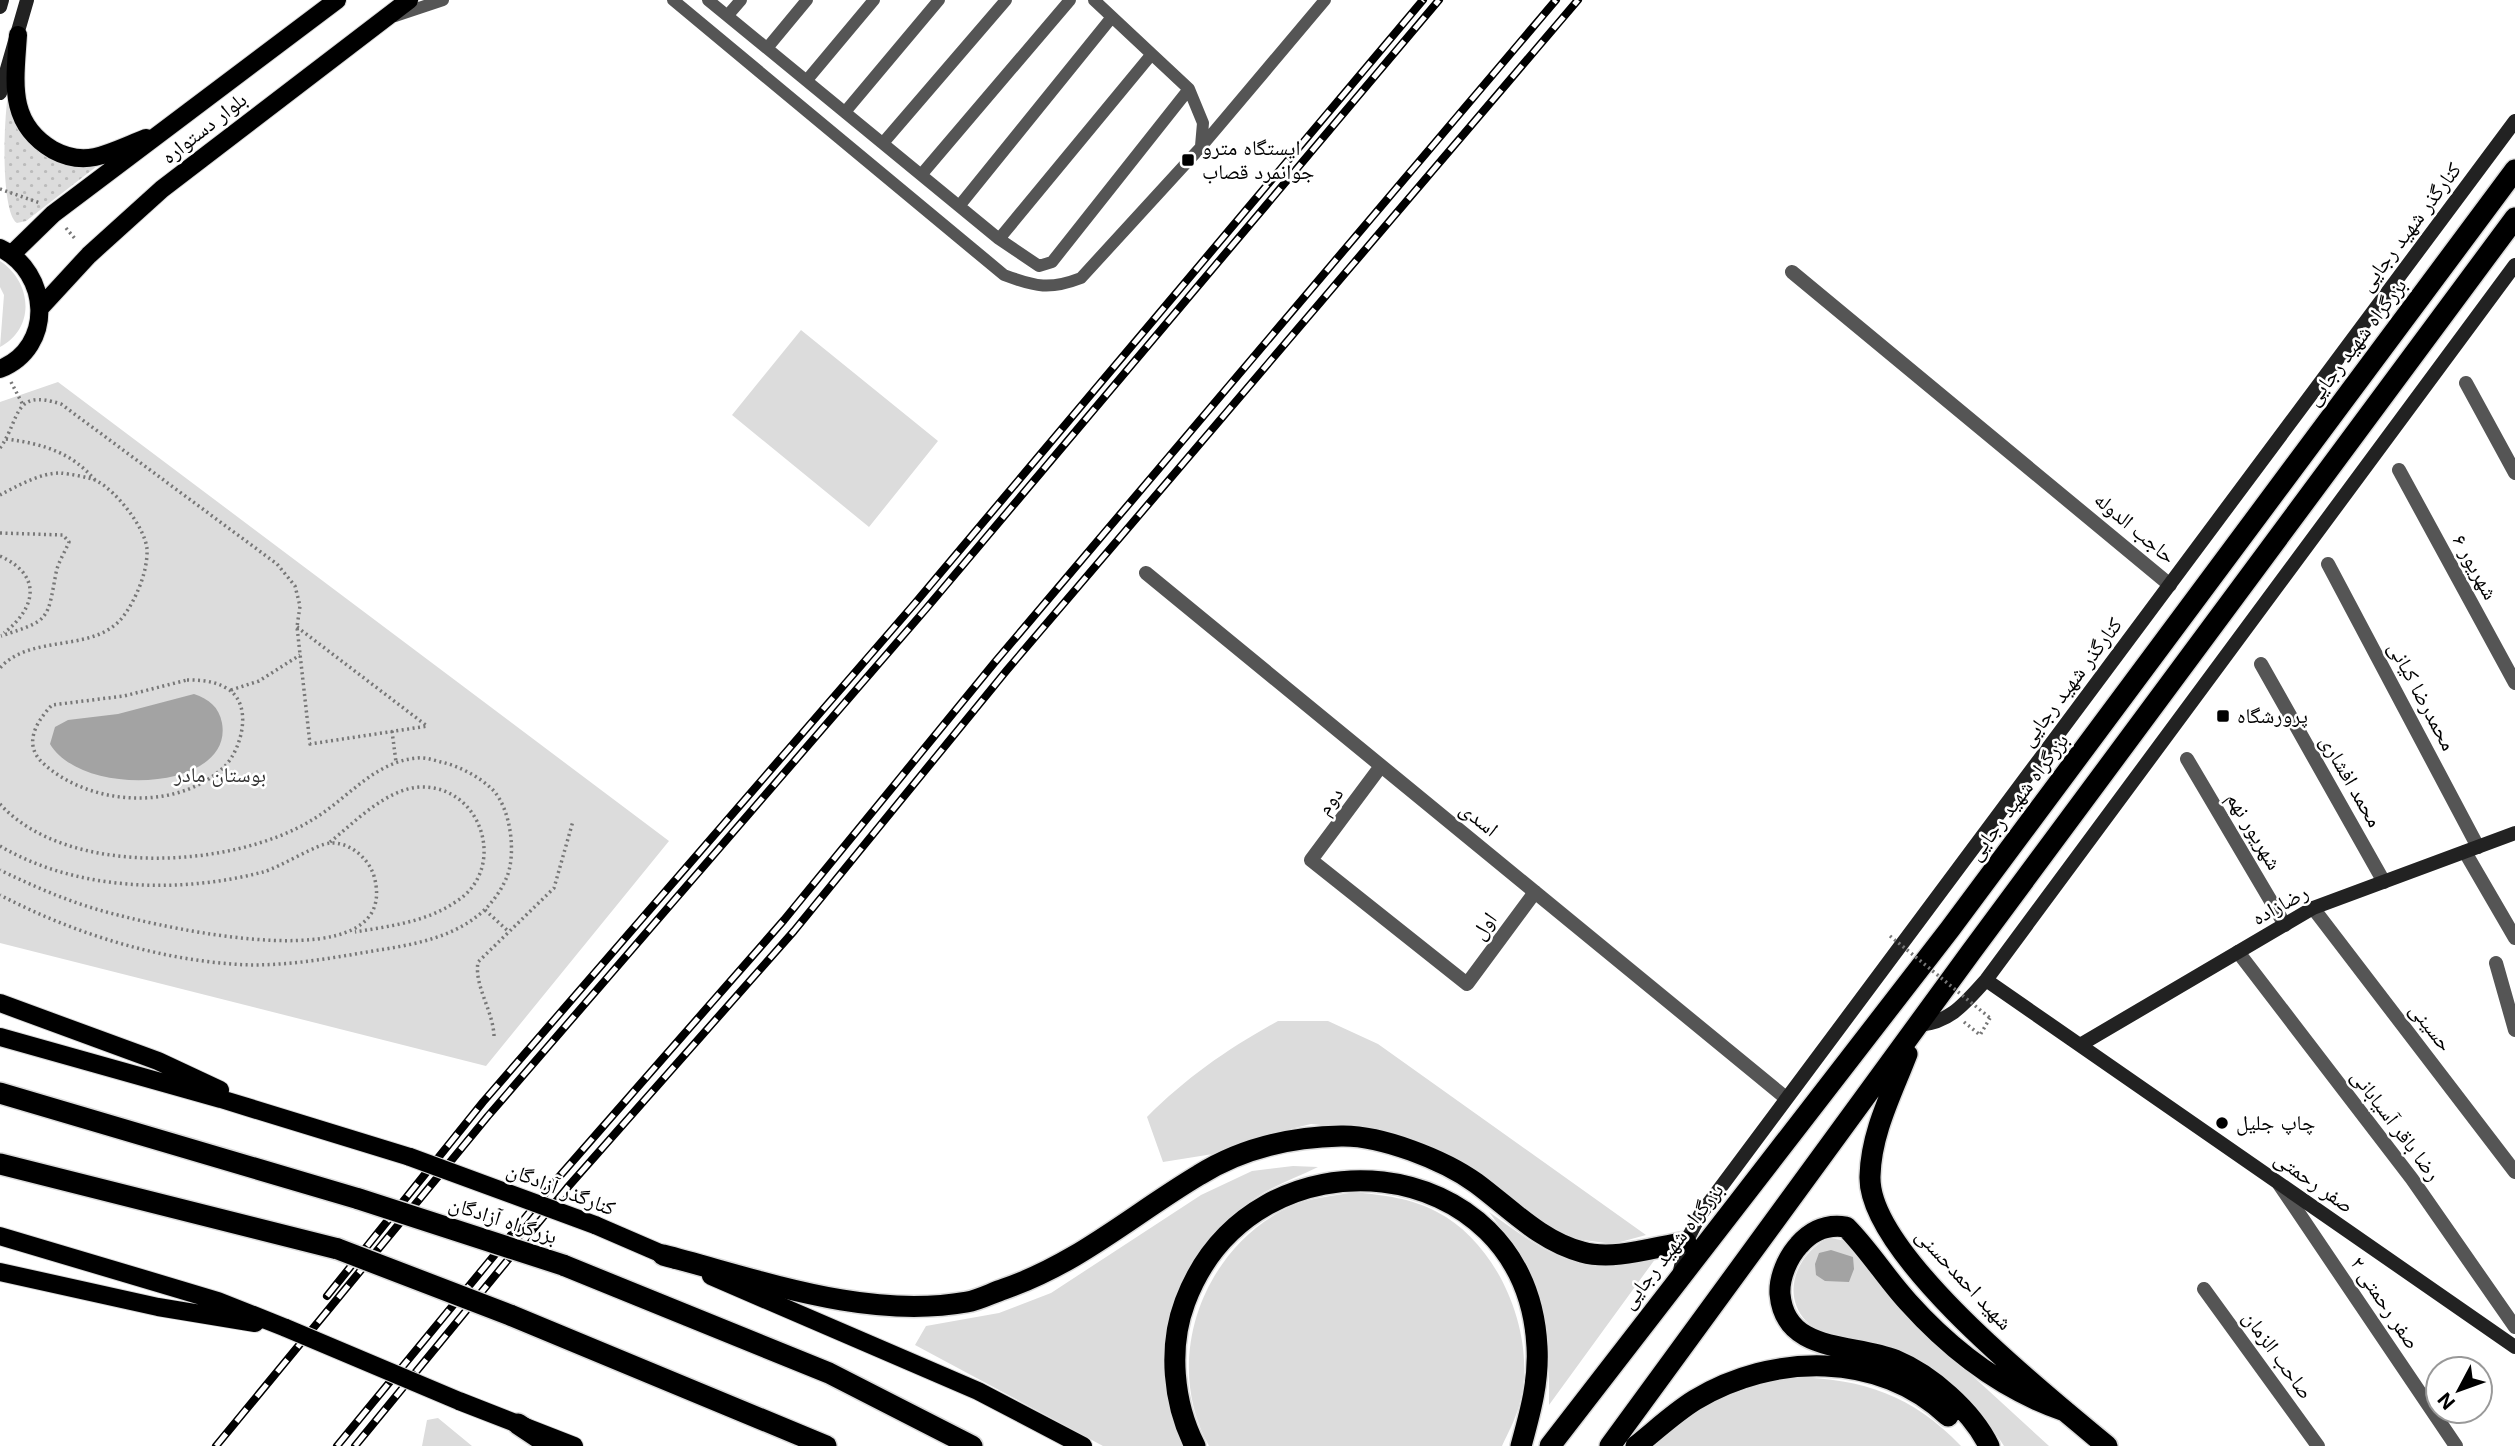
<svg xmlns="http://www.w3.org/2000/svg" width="2515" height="1446" font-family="Inter,'Noto Naskh Arabic',sans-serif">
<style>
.green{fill:#dcdcdc}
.garden{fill:url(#garden-dots)}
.water{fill:#a3a3a3}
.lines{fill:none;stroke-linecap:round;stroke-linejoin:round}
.primary-casing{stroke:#dbdbdb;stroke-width:20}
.highway-casing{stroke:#dbdbdb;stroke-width:24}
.path{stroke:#777;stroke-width:3.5;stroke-dasharray:2 3.5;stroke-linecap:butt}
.lane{stroke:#555;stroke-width:12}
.street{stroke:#555;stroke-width:14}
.secondary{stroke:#222;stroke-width:14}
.primary{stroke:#000;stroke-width:18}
.highway{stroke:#000;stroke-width:21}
.rail-casing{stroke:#000;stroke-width:8}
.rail{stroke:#fff;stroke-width:5;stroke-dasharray:16;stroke-linecap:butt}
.primary-bridge-casing{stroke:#dbdbdb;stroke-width:20;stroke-linecap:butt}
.highway-bridge-casing{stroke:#dbdbdb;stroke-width:24;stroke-linecap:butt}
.path-bridge{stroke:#777;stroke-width:3.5;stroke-dasharray:2 3.5;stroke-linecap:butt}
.primary-bridge{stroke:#000;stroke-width:18}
.highway-bridge{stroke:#000;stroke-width:21}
.poi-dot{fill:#000;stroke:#fff;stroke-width:2.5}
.labels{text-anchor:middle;stroke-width:5;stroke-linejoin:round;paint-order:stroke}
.street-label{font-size:21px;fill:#000;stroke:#fff}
.poi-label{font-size:21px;fill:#000;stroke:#fff;text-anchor:start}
.park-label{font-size:21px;fill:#333;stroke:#fff}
</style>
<defs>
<pattern id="garden-dots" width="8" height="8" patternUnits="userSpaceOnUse" patternTransform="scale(1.75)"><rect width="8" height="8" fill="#dcdcdc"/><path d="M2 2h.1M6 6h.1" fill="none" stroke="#bbb" stroke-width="1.8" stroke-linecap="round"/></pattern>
</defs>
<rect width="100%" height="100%" fill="#fff"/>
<path class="green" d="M 0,261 C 32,282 36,328 0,347 L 4,295 L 0,287 Z
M 801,330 L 938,441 L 869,527 L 732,415 Z
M 58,382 L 669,841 L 486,1066 L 0,943 L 0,402 Z
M 1278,1021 L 1328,1021 L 1378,1044 L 1646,1235 L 1613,1244 L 1576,1239 L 1547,1225 L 1439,1150 L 1361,1129 L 1311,1124 L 1262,1136 L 1213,1154 L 1163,1162 L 1147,1117 C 1187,1077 1229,1048 1278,1021 Z
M 1293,1166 L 1318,1167 C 1292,1180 1265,1188 1243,1207 C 1173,1263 1141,1363 1184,1446 L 1103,1446 L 915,1345 L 926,1326 L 999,1313 L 1051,1293 L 1201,1195 L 1252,1171 Z
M 1354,1192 C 1382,1195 1412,1198 1437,1212 C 1500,1244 1539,1339 1519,1406 C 1515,1420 1508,1433 1502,1446 L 1209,1446 C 1161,1360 1203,1247 1291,1206 C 1310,1198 1334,1196 1354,1192 Z
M 1489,1212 C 1551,1256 1583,1282 1661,1251 L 1549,1405 C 1550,1313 1544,1287 1489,1212 Z
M 1829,1238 L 1842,1240 L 1856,1248 L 1965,1369 L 2049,1446 L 2004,1446 C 1976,1401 1956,1388 1910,1362 C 1899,1357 1888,1349 1876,1345 C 1854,1337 1824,1339 1806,1321 C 1780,1293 1798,1252 1829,1238 Z
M 1794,1377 C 1864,1379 1912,1395 1961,1446 L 1654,1446 C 1688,1406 1744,1387 1794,1377 Z
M 438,1418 L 472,1446 L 422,1446 L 427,1420 Z"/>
<path class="garden" d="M 11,80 L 21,132 L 105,160 L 26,221 L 17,223 C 0,212 3,105 11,80 Z"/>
<path class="water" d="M 194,694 C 209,699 219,707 222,723 C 234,791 83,799 50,744 L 55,727 L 68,720 L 118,714 Z
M 1831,1250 L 1853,1257 L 1854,1269 L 1849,1282 L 1825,1281 L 1816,1275 L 1815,1264 L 1819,1253 Z"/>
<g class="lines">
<defs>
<path id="primary" d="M 18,35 C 15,82 7,123 53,150 C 66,157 81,160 95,157 C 112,153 130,144 146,138
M 0,248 C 50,272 55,347 0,369
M 12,254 L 53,214 L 337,0
M 41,307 L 89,255 L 162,189 L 409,0
M 0,1003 L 158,1061 L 220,1090
M 0,1037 L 221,1099 L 410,1157
M 595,1225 L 676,1260
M 0,1236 L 218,1301 L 286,1328
M 0,1272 L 158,1307 L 255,1323
M 711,1276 L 978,1391 L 1083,1446
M 459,1401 L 574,1446"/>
<path id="highway" d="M 1907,1054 C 1892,1093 1871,1133 1870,1176 C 1867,1254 2048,1397 2107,1446
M 0,1093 L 359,1199
M 0,1164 L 338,1249
M 663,1255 C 760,1280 866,1320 967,1302 C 979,1300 992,1293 1004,1289 C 1079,1263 1132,1215 1199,1175 C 1242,1148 1292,1137 1341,1136 C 1381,1135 1444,1160 1476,1183 C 1510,1208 1540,1241 1582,1252 C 1614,1261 1654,1247 1686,1242
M 563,1265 L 829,1373 L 972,1446
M 510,1315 L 826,1446
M 518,1424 L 551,1446
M 1195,1446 C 1173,1403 1168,1347 1185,1302 C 1253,1121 1527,1148 1537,1347 C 1539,1382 1530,1413 1521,1446
M 1550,1446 L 1950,929 L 2515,170
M 1610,1446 L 1971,952 L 2515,218
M 1636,1446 C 1655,1431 1674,1413 1695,1400 C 1773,1353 1880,1351 1948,1416
M 1989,1446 C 1972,1411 1931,1375 1895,1360 C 1853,1343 1785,1354 1780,1294 C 1779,1277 1788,1257 1799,1245 C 1812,1230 1827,1224 1846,1227 C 1869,1250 1886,1278 1908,1302 C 1952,1351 2003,1390 2065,1411"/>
</defs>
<use href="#primary" class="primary-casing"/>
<use href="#highway" class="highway-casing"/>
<path class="path" d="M 0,189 L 40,203
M 66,228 L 76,240
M 11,382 L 23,405
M 6,439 C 44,444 71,452 96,481
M 0,448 C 21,419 12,388 61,404 L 277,564 L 295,586 L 300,606 L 297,627 L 310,744 L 428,726
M 0,495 C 17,486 40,473 60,473 C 70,474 89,477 97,481 C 116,491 145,527 147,549 C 148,570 137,597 125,614 C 97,655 32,632 0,668
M 0,533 L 63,535 L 69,542 C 65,552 58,562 56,573 C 47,621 50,620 1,636
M 0,556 C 42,575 37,607 4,633
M 297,627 L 427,726
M 187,680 C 202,680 215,681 228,689 C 253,705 242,748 225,766 C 178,812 90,806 44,764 C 22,745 36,722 52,705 L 124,696 Z
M 231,690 L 259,681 L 300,655
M 392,731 L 396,762
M 0,804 C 67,878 232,869 312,820 C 348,799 373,762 417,758 C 425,757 433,760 441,762 C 459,766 478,776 492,789 C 511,808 517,855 506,879 C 483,930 431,942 379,950 C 331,958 281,968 232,964 C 152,958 71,932 0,895
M 330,842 C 355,822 386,789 420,787 C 482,785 508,868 457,901 C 427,922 390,926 355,932
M 0,846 C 76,891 179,894 263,872 C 281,867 318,843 331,843 C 350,842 369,859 374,876 C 404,984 163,927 114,914 C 74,904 37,888 0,870
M 485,910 L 508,931
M 1964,1022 L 1980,1035 L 1990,1018
M 494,1036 C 493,1010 474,986 478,962 L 554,888 L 573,821"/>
<path class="lane" d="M 673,0 L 1004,275 C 1036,287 1050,290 1081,278 L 1201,147 L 1325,0
M 708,0 L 999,239 L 1039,266 L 1052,262 L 1189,89
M 1094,0 L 1189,89 L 1203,123 L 1201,146
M 728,15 L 741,0
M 395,16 L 443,0
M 768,47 L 807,0
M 807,80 L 874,0
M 845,112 L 939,0
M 883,143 L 1006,0
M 921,175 L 1070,0
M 960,205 L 1112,17
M 999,239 L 1151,55"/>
<path class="street" d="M 1792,272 L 2170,585
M 2466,383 L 2515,473
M 2399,470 L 2515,683
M 2328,564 L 2478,847
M 1146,573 L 1786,1098
M 2261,664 L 2384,882
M 2187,759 L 2285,925
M 1381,766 L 1311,860 L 1467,984 L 1535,892
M 2465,852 L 2515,938
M 2313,908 L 2515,1172
M 2238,952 L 2412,1179 L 2515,1327
M 2496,963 L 2515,1030
M 2279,1184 L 2456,1446
M 2204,1289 L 2318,1446"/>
<path class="secondary" d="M 0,7 L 2,0
M 0,93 L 27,0
M 1986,980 L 2515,1347
M 1919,1025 C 1951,1022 1965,1003 1986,980 L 2515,265
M 2080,1045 L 2313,908 L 2515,833
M 1679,1276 L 1686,1242 L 1700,1215 L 2515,121"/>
<use href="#primary" class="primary"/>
<use href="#highway" class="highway"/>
<defs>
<path id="rail" d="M 327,1296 L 483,1102 L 916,602 L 1423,0
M 216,1446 L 488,1116 L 925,610 L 1439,0
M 337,1446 L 558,1178 L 784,920 L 995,662 L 1556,0
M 355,1446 L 567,1188 L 794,931 L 1007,670 L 1578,0"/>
</defs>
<use href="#rail" class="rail-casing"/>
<use href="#rail" class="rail"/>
<defs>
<path id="primary-bridge" d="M 410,1157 L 595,1225
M 286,1328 L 459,1401"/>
<path id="highway-bridge" d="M 359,1199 L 563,1265
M 338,1249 L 510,1315"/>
</defs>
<use href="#primary-bridge" class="primary-bridge-casing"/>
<use href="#highway-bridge" class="highway-bridge-casing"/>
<path class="path-bridge" d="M 1890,936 L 1990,1018"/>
<use href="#primary-bridge" class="primary-bridge"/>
<use href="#highway-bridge" class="highway-bridge"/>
</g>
<g class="poi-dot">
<rect x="1181" y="153" width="14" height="14" rx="3.5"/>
<rect x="2216" y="709" width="14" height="14" rx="3.5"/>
<circle cx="2222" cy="1123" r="7"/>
</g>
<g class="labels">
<g class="street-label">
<text transform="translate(204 128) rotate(-38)" y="7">بلوار دستواره</text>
<text transform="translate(2410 227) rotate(-53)" y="7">کنارگذر شهید رجایی</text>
<text transform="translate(2356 342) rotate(-53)" y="7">بزرگراه شهید رجایی</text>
<text transform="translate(2135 528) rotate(40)" y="7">حاجب الدوله</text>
<text transform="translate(2475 567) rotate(61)" y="7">شهریور ۶</text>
<text transform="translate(2071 682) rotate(-53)" y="7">کنارگذر شهید رجایی</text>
<text transform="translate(2422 696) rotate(62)" y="7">محمدرضا کیانی</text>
<text transform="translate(2351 781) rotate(60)" y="7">محمد افشاری</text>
<text transform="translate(2018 797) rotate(-53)" y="7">بزرگراه شهید رجایی</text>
<text transform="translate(1330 801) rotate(-53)" y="7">دوم</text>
<text transform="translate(1479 819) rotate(39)" y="7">اسدی</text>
<text transform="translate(2254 831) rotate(59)" y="7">شهریور نهم</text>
<text transform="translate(2280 905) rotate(-29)" y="7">رضازاده</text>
<text transform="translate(1484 926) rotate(-54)" y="7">اول</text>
<text transform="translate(2431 1027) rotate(52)" y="7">حسینی</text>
<text transform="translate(2396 1125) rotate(53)" y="7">رضا باقر آسیابانی</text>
<text transform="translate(2314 1182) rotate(35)" y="7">صفر رحمتی</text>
<text transform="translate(561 1189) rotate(21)" y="7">کنارگذر آزادگان</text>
<text transform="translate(503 1220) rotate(18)" y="7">بزرگراه آزادگان</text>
<text transform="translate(1672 1246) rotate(-52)" y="7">بزرگراه شهید رجایی</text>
<text transform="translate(1964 1279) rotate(47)" y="7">شهید احمدحسنی</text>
<text transform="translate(2385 1303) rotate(56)" y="7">صفر رحمتی ۲</text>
<text transform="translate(2278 1355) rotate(54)" y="7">صاحب الزمان</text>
</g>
<g class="poi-label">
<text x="1202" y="155">ایستگاه مترو<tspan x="1202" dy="24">جوانمرد قصاب</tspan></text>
<text x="2237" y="723">پرورشگاه</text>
<text x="2236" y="1130">چاپ جلیل</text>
</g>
<g class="park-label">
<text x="220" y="782">بوستان مادر</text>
</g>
</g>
<g transform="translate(2459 1390) rotate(229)"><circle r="33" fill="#ffffff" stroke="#999999" stroke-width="2"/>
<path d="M0-5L12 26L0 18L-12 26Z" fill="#000000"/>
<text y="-10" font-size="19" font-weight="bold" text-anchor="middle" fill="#000000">N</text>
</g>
</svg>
